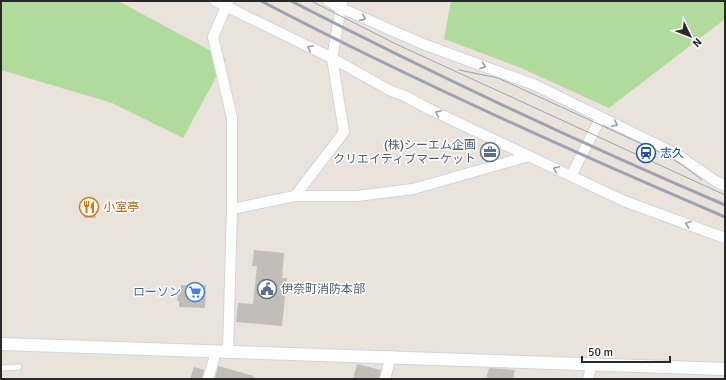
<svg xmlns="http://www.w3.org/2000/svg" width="726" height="380" font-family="Signika,'Noto Sans JP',sans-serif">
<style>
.green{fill:#b1db9d}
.building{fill:#c2bdb7}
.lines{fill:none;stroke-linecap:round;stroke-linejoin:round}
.service-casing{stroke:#d1d4e0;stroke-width:7}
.minor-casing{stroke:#d1d4e0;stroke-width:12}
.tertiary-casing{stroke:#d1d4e0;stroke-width:14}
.service{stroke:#fff;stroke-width:5}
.minor{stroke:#fff;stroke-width:10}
.tertiary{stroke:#fff;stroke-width:12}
.tram{stroke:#9fa1b1;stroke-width:1}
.rail{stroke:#9fa1b1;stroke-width:3}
.oneway{stroke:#9e9e9e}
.labels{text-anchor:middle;stroke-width:3;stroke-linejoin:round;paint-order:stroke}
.service-label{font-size:12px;fill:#4e5e75;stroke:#fff;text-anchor:end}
.transit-label{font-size:12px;fill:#164399;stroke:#fff;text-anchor:start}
.food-label{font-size:12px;fill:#c56008;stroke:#fff;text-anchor:start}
.shop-label{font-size:12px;fill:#366cbe;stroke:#fff;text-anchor:end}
</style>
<rect width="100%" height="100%" fill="#e9e3db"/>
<path class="green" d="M 1,1 L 118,1 L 226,59 L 183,138 L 112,103 L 1,70 Z
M 451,1 L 725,1 L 725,19 L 609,108 L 521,68 L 444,39 Z"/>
<path class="building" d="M 485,142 L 493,147 L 497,158 L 487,161 Z
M 85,203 L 95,203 L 96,218 L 84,218 Z
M 254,250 L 284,253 L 282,278 L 287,278 L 282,326 L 236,322 L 238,303 L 253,304 L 257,266 L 252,266 Z
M 181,285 L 206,285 L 205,308 L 179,307 L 179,301 L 177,301 L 178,291 L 181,291 Z
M 357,364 L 381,370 L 379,379 L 353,379 Z
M 218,366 L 254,376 L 253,379 L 215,379 Z
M 194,367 L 204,370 L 202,379 L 190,379 Z
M 489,368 L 515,370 L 513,379 L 486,379 Z"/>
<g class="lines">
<defs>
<path id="service" d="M 1,368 L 19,367"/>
<path id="minor" d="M 215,1 L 332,58 L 391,91 L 405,96 L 427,108 L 624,201 L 725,238
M 328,1 L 341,8 L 423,44 L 535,85 L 678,155 L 717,182 L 725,186
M 571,176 L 601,117
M 295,196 L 357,196 L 413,189 L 529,156
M 232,209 L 295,196 L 344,132 L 332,58 L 342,1
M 228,352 L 232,209 L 232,118 L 213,37 L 228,2
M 208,379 L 216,352
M 385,379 L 391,356
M 588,379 L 592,364"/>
<path id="tertiary" d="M 1,344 C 242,353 484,360 725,369"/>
</defs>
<use href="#service" class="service-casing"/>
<use href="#minor" class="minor-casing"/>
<use href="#tertiary" class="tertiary-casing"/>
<use href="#service" class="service"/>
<use href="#minor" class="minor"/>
<use href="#tertiary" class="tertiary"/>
<path class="tram" d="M 311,1 L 398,45 L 725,195
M 459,70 L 498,78 L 666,155 L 685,167 L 702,180"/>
<path class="rail" d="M 261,1 C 412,80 568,150 725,217
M 291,1 C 433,74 578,142 725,205"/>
</g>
<defs><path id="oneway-chevron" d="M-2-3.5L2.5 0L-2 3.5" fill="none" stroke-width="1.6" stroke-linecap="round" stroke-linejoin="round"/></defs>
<g class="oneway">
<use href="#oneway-chevron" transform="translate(363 18) rotate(24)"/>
<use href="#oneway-chevron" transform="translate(310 48) rotate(-154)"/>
<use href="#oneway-chevron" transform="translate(483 66) rotate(20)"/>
<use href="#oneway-chevron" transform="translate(438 113) rotate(-155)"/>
<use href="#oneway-chevron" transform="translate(615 124) rotate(26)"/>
<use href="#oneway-chevron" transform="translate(556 169) rotate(-155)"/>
<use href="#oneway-chevron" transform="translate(688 224) rotate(-160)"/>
</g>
<defs>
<symbol id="office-ring" viewBox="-11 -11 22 22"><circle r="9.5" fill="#fff" stroke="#5c6f8a" stroke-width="1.5"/><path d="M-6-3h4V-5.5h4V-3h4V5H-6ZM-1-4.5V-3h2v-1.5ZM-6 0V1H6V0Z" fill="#5c6f8a"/></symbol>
<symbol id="station-ring" viewBox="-11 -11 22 22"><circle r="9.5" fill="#fff" stroke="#1a4fb4" stroke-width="1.5"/><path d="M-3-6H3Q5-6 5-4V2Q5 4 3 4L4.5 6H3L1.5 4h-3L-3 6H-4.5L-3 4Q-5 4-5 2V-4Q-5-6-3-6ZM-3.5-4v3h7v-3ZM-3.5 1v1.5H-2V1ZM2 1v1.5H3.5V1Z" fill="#1a4fb4"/></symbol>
<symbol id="restaurant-ring" viewBox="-11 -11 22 22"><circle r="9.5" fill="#fff" stroke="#e8710a" stroke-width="1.5"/><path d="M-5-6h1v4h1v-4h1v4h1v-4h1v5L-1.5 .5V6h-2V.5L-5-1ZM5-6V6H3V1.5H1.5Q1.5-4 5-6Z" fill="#e8710a"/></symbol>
<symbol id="civic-ring" viewBox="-11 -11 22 22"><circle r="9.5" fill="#fff" stroke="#5c6f8a" stroke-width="1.5"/><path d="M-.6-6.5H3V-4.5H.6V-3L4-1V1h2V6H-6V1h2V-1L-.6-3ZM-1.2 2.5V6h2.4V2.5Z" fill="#5c6f8a"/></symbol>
<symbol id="supermarket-ring" viewBox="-11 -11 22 22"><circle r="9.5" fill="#fff" stroke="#3f7fe0" stroke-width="1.5"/><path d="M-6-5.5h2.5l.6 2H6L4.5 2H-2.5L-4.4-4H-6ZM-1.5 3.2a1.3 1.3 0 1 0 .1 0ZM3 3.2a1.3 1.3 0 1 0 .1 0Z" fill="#3f7fe0"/></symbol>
</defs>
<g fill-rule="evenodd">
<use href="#office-ring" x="479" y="141" width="22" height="22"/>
<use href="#station-ring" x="635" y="142" width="22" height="22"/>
<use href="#restaurant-ring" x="78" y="196" width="22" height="22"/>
<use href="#civic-ring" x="256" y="278" width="22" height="22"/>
<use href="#supermarket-ring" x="184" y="281" width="22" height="22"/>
</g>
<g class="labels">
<g class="service-label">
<text x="476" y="149">(株)シーエム企画<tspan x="476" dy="14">クリエイティブマーケット</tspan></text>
<text x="281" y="293" text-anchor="start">伊奈町消防本部</text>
</g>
<g class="transit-label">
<text x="660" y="157">志久</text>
</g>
<g class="food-label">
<text x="103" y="211">小室亭</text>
</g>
<g class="shop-label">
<text x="181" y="296">ローソン</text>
</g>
</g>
<rect width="726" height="380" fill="none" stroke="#282828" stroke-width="4"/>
<g transform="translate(690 36) rotate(133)" stroke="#ffffff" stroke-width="3" paint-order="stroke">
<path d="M0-3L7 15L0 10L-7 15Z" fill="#282828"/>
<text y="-6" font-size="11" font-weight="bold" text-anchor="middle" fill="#282828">N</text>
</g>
<path d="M582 356v6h88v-6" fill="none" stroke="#282828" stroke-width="2"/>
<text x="588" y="356" font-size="12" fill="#282828" stroke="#ffffff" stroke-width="3" paint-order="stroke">50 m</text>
</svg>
